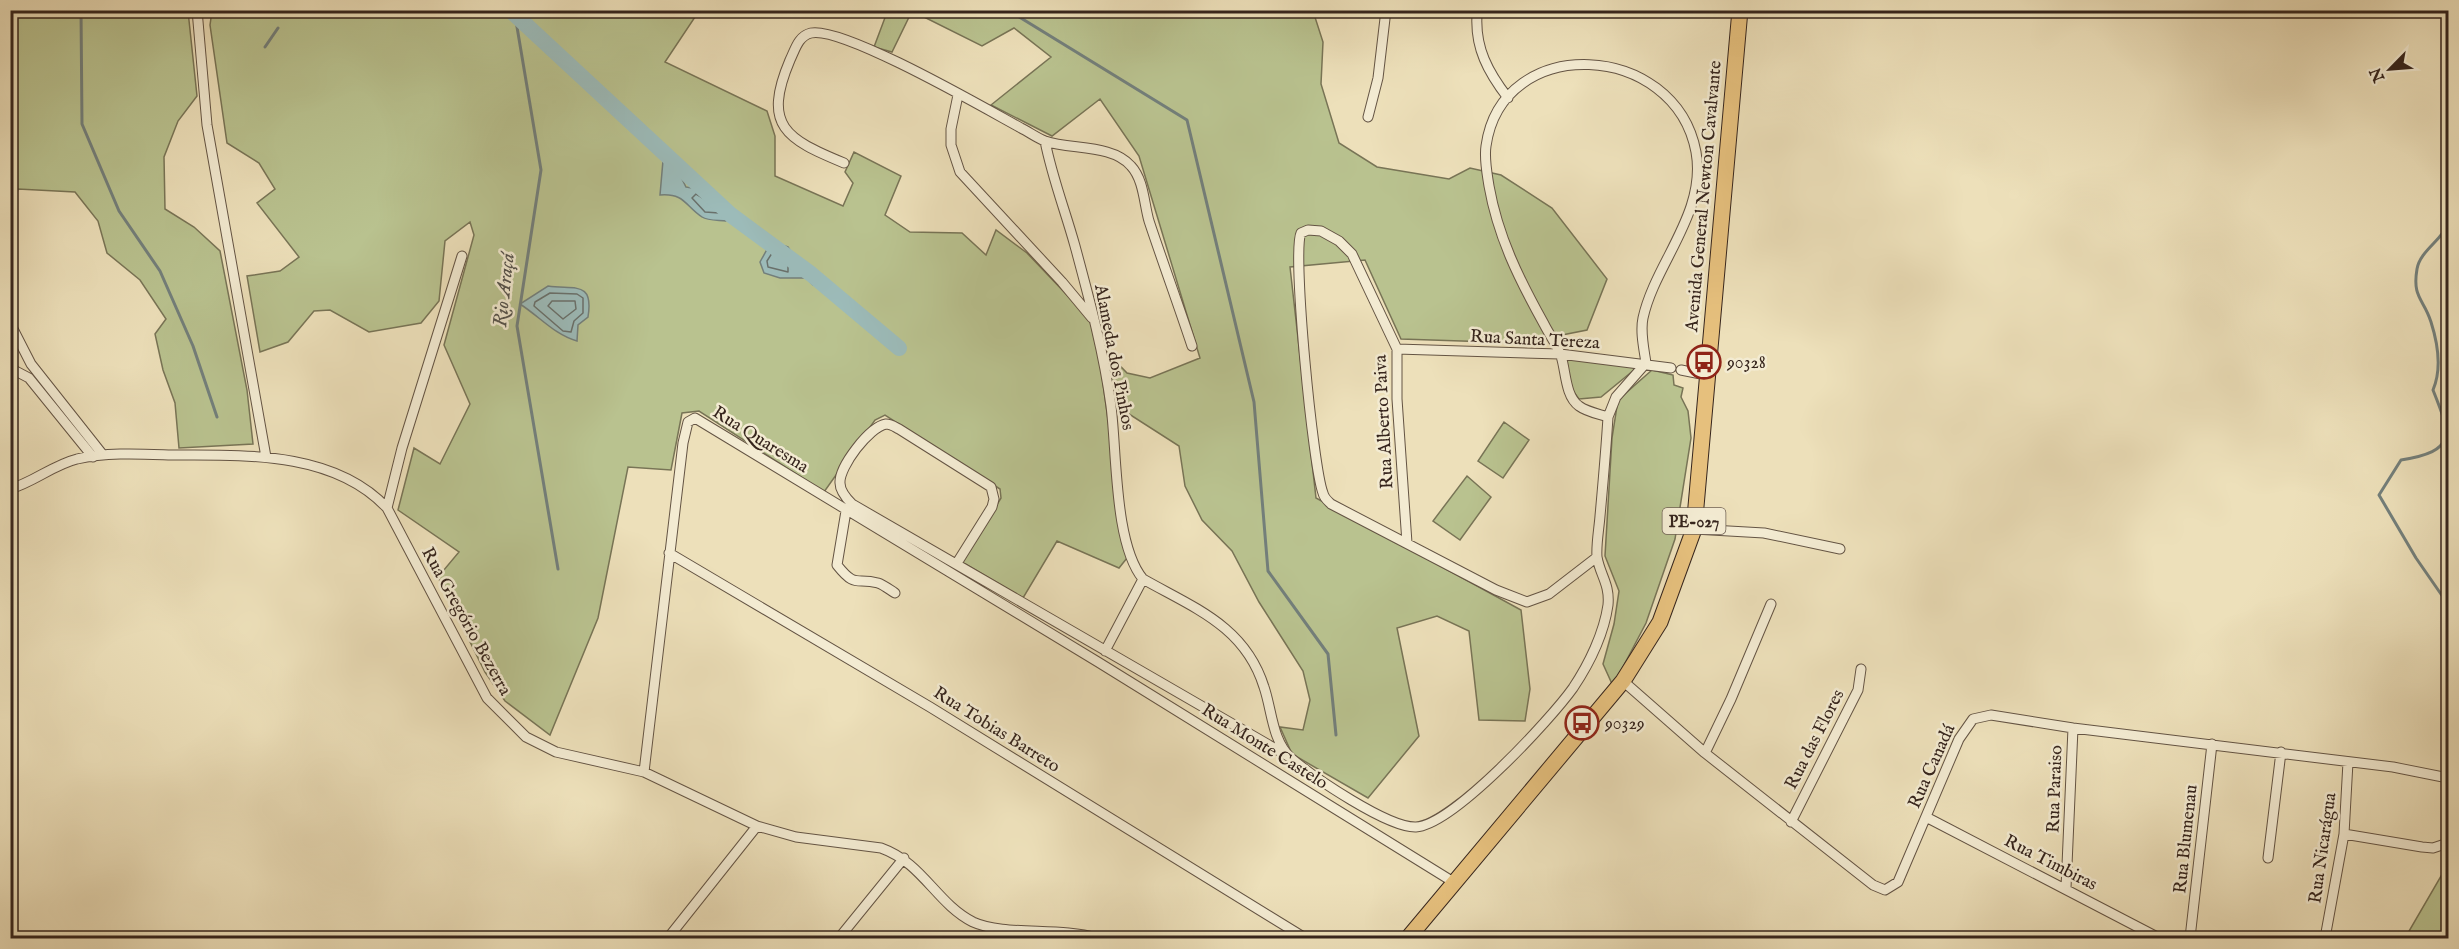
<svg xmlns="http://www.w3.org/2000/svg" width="2459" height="949" font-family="'IM FELL English',serif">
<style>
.green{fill:#b9c28f;stroke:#787456;stroke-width:1.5}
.water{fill:#9cbbb9;stroke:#737f7b;stroke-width:1.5}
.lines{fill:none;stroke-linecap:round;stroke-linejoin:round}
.shore{stroke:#69706b;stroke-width:1.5}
.stream{stroke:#737f7b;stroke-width:3}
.river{stroke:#9cbbb9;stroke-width:16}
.street-casing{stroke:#645444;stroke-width:11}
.primary-casing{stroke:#36251d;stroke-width:17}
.street{stroke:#f3ebd2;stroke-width:9}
.primary{stroke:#e6c07d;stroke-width:15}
.labels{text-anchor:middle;stroke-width:5;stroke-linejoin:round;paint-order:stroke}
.shield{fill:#f3ebd2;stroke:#6f6053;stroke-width:1.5}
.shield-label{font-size:16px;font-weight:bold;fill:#36251d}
.street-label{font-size:18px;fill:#36251d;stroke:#f3ebd2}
.poi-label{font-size:18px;fill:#36251d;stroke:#f3ebd2;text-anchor:start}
.water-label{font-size:20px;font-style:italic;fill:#55524c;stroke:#f3ebd2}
</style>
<rect width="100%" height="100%" fill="#ede0ba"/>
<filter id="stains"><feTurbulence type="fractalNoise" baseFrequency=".00333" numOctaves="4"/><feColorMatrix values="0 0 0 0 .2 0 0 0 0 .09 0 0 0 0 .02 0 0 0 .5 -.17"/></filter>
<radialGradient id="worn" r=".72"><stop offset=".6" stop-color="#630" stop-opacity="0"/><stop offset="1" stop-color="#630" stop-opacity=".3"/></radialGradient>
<path class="green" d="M 11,10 L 188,11 L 197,96 L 178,121 L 164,157 L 165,209 L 194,227 L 220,251 L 247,390 L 253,444 L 179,448 L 175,403 L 163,370 L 155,334 L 166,319 L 140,280 L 107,253 L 98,221 L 75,192 L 18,189 L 11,214 Z
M 212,11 L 699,11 L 665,62 L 767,111 L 775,136 L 775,176 L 843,206 L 853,183 L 845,172 L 854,152 L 901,176 L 885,215 L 910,232 L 962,233 L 986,255 L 996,230 L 1027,253 L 1086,315 L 1091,324 L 1101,369 L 1127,558 L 1119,568 L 1057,541 L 1023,598 L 962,562 L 1001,498 L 1000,489 L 885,415 L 875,420 L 824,492 L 699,411 L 682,413 L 671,470 L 628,467 L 598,618 L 550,735 L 505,701 L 485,672 L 438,577 L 459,552 L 398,510 L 414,448 L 440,464 L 470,404 L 444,345 L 474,235 L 470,222 L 445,241 L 439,301 L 421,323 L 369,332 L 330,310 L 314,311 L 288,342 L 260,352 L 247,276 L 280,271 L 299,257 L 257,203 L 275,189 L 259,163 L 227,143 L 210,25 Z
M 882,11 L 912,11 L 892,52 L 874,47 L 886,15 Z
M 912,11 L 1313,11 L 1323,42 L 1321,84 L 1339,143 L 1377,167 L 1449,179 L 1470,168 L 1501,175 L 1552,208 L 1607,279 L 1587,330 L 1522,343 L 1401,339 L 1365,260 L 1290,267 L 1316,498 L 1521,610 L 1530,689 L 1525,721 L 1479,720 L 1469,631 L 1437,616 L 1397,628 L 1419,736 L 1368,798 L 1292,754 L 1280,727 L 1303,730 L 1310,700 L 1303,671 L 1259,602 L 1232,551 L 1202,520 L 1185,486 L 1179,446 L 1118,407 L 1104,349 L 1127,373 L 1150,378 L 1200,358 L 1139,156 L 1100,99 L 1052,136 L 991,105 L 1051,57 L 1014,28 L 982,46 Z
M 1564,356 L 1633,366 L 1634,370 L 1601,397 L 1579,399 L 1573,391 Z
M 1652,370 L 1673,375 L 1674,385 L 1683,388 L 1681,397 L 1688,411 L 1691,438 L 1675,539 L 1646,623 L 1613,686 L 1603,664 L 1614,624 L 1619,591 L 1605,556 L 1612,438 L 1618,400 Z
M 1504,422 L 1529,440 L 1503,478 L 1478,461 Z
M 1467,476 L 1491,497 L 1460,540 L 1433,521 Z
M 2448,864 L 2448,938 L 2405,938 Z"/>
<path class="water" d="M 664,149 L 670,155 L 686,187 C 705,189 719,200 731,215 L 726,221 C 719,220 708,221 702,217 C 685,206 685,193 660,195 Z
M 775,243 L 788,247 L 795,258 L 793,263 L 799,271 L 807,270 L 811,274 L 812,284 L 806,278 L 780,278 L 764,273 L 760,262 L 770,244 Z
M 548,286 C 574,290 594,280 588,317 L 578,325 L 577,341 C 555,335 540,317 520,304 Z"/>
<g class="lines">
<path class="shore" d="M 696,194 L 716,206 L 719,213 L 705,212 L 692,198 Z
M 774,250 L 785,253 L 788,258 L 788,272 L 768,267 L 767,261 Z
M 550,293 L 577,294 L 583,298 L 583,313 L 574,321 L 571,332 L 563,331 L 534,306 L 535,302 Z
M 552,301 L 575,301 L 576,309 L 563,319 L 548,306 Z"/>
<path class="stream" d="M 81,10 L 82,124 L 119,211 L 160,271 L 193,346 L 217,417
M 1008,10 L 1187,120 L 1254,402 L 1268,571 L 1328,654 L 1336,735
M 515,15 L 541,170 L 517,326 L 558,569
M 265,47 L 278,28
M 2448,112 L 2448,151
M 2448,224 C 2442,240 2420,251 2417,269 C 2412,298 2424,299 2431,322 C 2438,344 2442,369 2433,390 C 2451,435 2457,451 2401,460 L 2379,495 L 2416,558 L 2443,597 L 2448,600"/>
<path class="river" d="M 510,10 L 731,215 L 811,274 L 899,348"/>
<defs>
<path id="street" d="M 197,10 L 207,125 L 266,457
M 1477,15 C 1475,48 1488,72 1508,98
M 958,95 L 951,129 L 951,145 L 960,172 L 1062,282 L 1092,318
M 1368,117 L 1378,78 L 1386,10
M 1045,141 C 1052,177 1065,210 1075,246 C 1089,298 1104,353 1111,406 C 1117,452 1114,544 1143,579 L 1105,651
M 844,163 C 786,139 762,126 790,60 C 795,50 798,36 811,33 C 843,26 986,109 1021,128 C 1029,132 1037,138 1045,141 C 1071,150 1112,144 1131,166 C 1144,180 1144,204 1149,221 C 1163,263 1178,304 1192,346
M 10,323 L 31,364 L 103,455
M 1397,349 L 1560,354 L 1671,368
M 10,368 L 29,378 L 93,457
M 1681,370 L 1706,375
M 10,489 C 34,482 53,465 77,459 C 108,452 141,454 172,455 C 244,455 334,451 387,508 L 487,698 L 526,737 L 556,752 L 644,772 L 757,826 L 796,837 L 881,848 C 923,863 936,903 973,922 C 1003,936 1061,927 1096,938
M 387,508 L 402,448 L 462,256
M 846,511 L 837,565 C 856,589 856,577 878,583 C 884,585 890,590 895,593
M 1694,529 L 1764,533 L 1840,549
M 1407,543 L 1397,399 L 1397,349 L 1352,254 L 1339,241 L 1321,231 L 1308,230 L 1301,233 C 1292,252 1313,468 1323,493 C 1324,498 1328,501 1331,504 L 1496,590 L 1527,602 L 1549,594 L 1597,557
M 669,553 L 930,707 L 1305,938
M 957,563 L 992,507 L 994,499 L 991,487 L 899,429 C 895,427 891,424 886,424 C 869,427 839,467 840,483 C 840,491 846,498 852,504 L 1288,756
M 1143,579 C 1194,608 1245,626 1264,687 C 1272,710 1272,741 1291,758 C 1313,777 1388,828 1416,827 C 1453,825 1551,719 1573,688 C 1589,664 1604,633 1608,605 C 1610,584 1600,575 1597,557 C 1596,545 1599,529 1600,516 C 1603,483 1606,450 1608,417 L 1616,397 L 1646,363 C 1644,349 1640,332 1643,318 C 1655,263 1707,213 1696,152 C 1675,41 1502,32 1486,146 C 1484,159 1487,173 1489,186 C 1498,237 1519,279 1544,324 C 1549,334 1557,345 1561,356 C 1566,371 1565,396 1579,406 C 1587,412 1599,414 1608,417
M 1623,681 L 1705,753 L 1873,885 L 1885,890 L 1898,882 L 1959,739 L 1973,719 L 1991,715 L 2073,728 L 2393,767 L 2448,778
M 1705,753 L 1731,699 L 1771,604
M 644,772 L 683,443 L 688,422 L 695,418 L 1098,662 L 1455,883
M 1926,817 L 2159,938
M 1791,822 L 1858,690 L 1861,669
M 2344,834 L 2422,847 L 2433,848 L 2448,843
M 2268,858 L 2281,752
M 2066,888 L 2073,728
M 668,938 L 757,826
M 839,938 L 904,858
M 2190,938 L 2212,744
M 2325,938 L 2344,834 L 2348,762"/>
<path id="primary" d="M 1408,938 L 1623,681 L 1660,622 L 1694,529 L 1740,10"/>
</defs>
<use href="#street" class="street-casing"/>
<use href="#primary" class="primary-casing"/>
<use href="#street" class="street"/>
<use href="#primary" class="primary"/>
</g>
<defs>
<symbol id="bus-ring" viewBox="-11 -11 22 22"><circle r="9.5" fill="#f3ebd2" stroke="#8f2418" stroke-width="1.5"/><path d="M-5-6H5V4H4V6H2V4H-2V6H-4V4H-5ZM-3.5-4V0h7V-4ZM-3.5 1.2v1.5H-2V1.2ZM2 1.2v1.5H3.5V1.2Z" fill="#8f2418"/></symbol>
</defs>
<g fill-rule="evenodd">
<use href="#bus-ring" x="1685" y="343" width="38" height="38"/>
<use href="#bus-ring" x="1563" y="704" width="38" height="38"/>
</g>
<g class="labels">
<rect class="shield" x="1662.5" y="508" width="63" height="26" rx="4.5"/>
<g class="shield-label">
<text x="1694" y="527">PE-027</text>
</g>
<g class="street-label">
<text transform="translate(1703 196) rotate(-85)" y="6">Avenida General Newton Cavalvante</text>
<text transform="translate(1535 339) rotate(3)" y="6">Rua Santa Tereza</text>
<text transform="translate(1115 357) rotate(79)" y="6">Alameda dos Pinhos</text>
<text transform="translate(1383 422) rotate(-93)" y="6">Rua Alberto Paiva</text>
<text transform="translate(761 439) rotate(32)" y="6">Rua Quaresma</text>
<text transform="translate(467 621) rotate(61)" y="6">Rua Gregório Bezerra</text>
<text transform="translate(997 729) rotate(32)" y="6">Rua Tobias Barreto</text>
<text transform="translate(1814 739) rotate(-63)" y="6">Rua das Flores</text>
<text transform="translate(1265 746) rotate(32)" y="6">Rua Monte Castelo</text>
<text transform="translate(1931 766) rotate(-66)" y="6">Rua Canadá</text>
<text transform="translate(2054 789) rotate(-88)" y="6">Rua Paraiso</text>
<text transform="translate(2185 839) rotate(-84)" y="6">Rua Blumenau</text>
<text transform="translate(2322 848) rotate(-82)" y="6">Rua Nicarágua</text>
<text transform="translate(2051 862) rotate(27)" y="6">Rua Timbiras</text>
</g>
<g class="poi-label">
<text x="1727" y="368">90328</text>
<text x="1605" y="729">90329</text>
</g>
<g class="water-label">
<text transform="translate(503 290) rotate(-84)" y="7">Rio Araçá</text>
</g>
</g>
<rect width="2459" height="949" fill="none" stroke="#ede0ba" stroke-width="36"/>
<rect x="12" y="12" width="2435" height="925" fill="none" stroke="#36251d" stroke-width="3"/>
<rect x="18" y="18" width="2423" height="913" fill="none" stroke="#36251d" stroke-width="1.5"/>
<g transform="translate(2390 69) rotate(245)" stroke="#f3ebd2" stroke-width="4.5" paint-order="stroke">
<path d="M0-4.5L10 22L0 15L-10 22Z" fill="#36251d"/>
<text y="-9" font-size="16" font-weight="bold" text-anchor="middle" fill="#36251d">N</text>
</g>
<rect width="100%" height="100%" filter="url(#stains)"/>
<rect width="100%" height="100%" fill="url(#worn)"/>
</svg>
